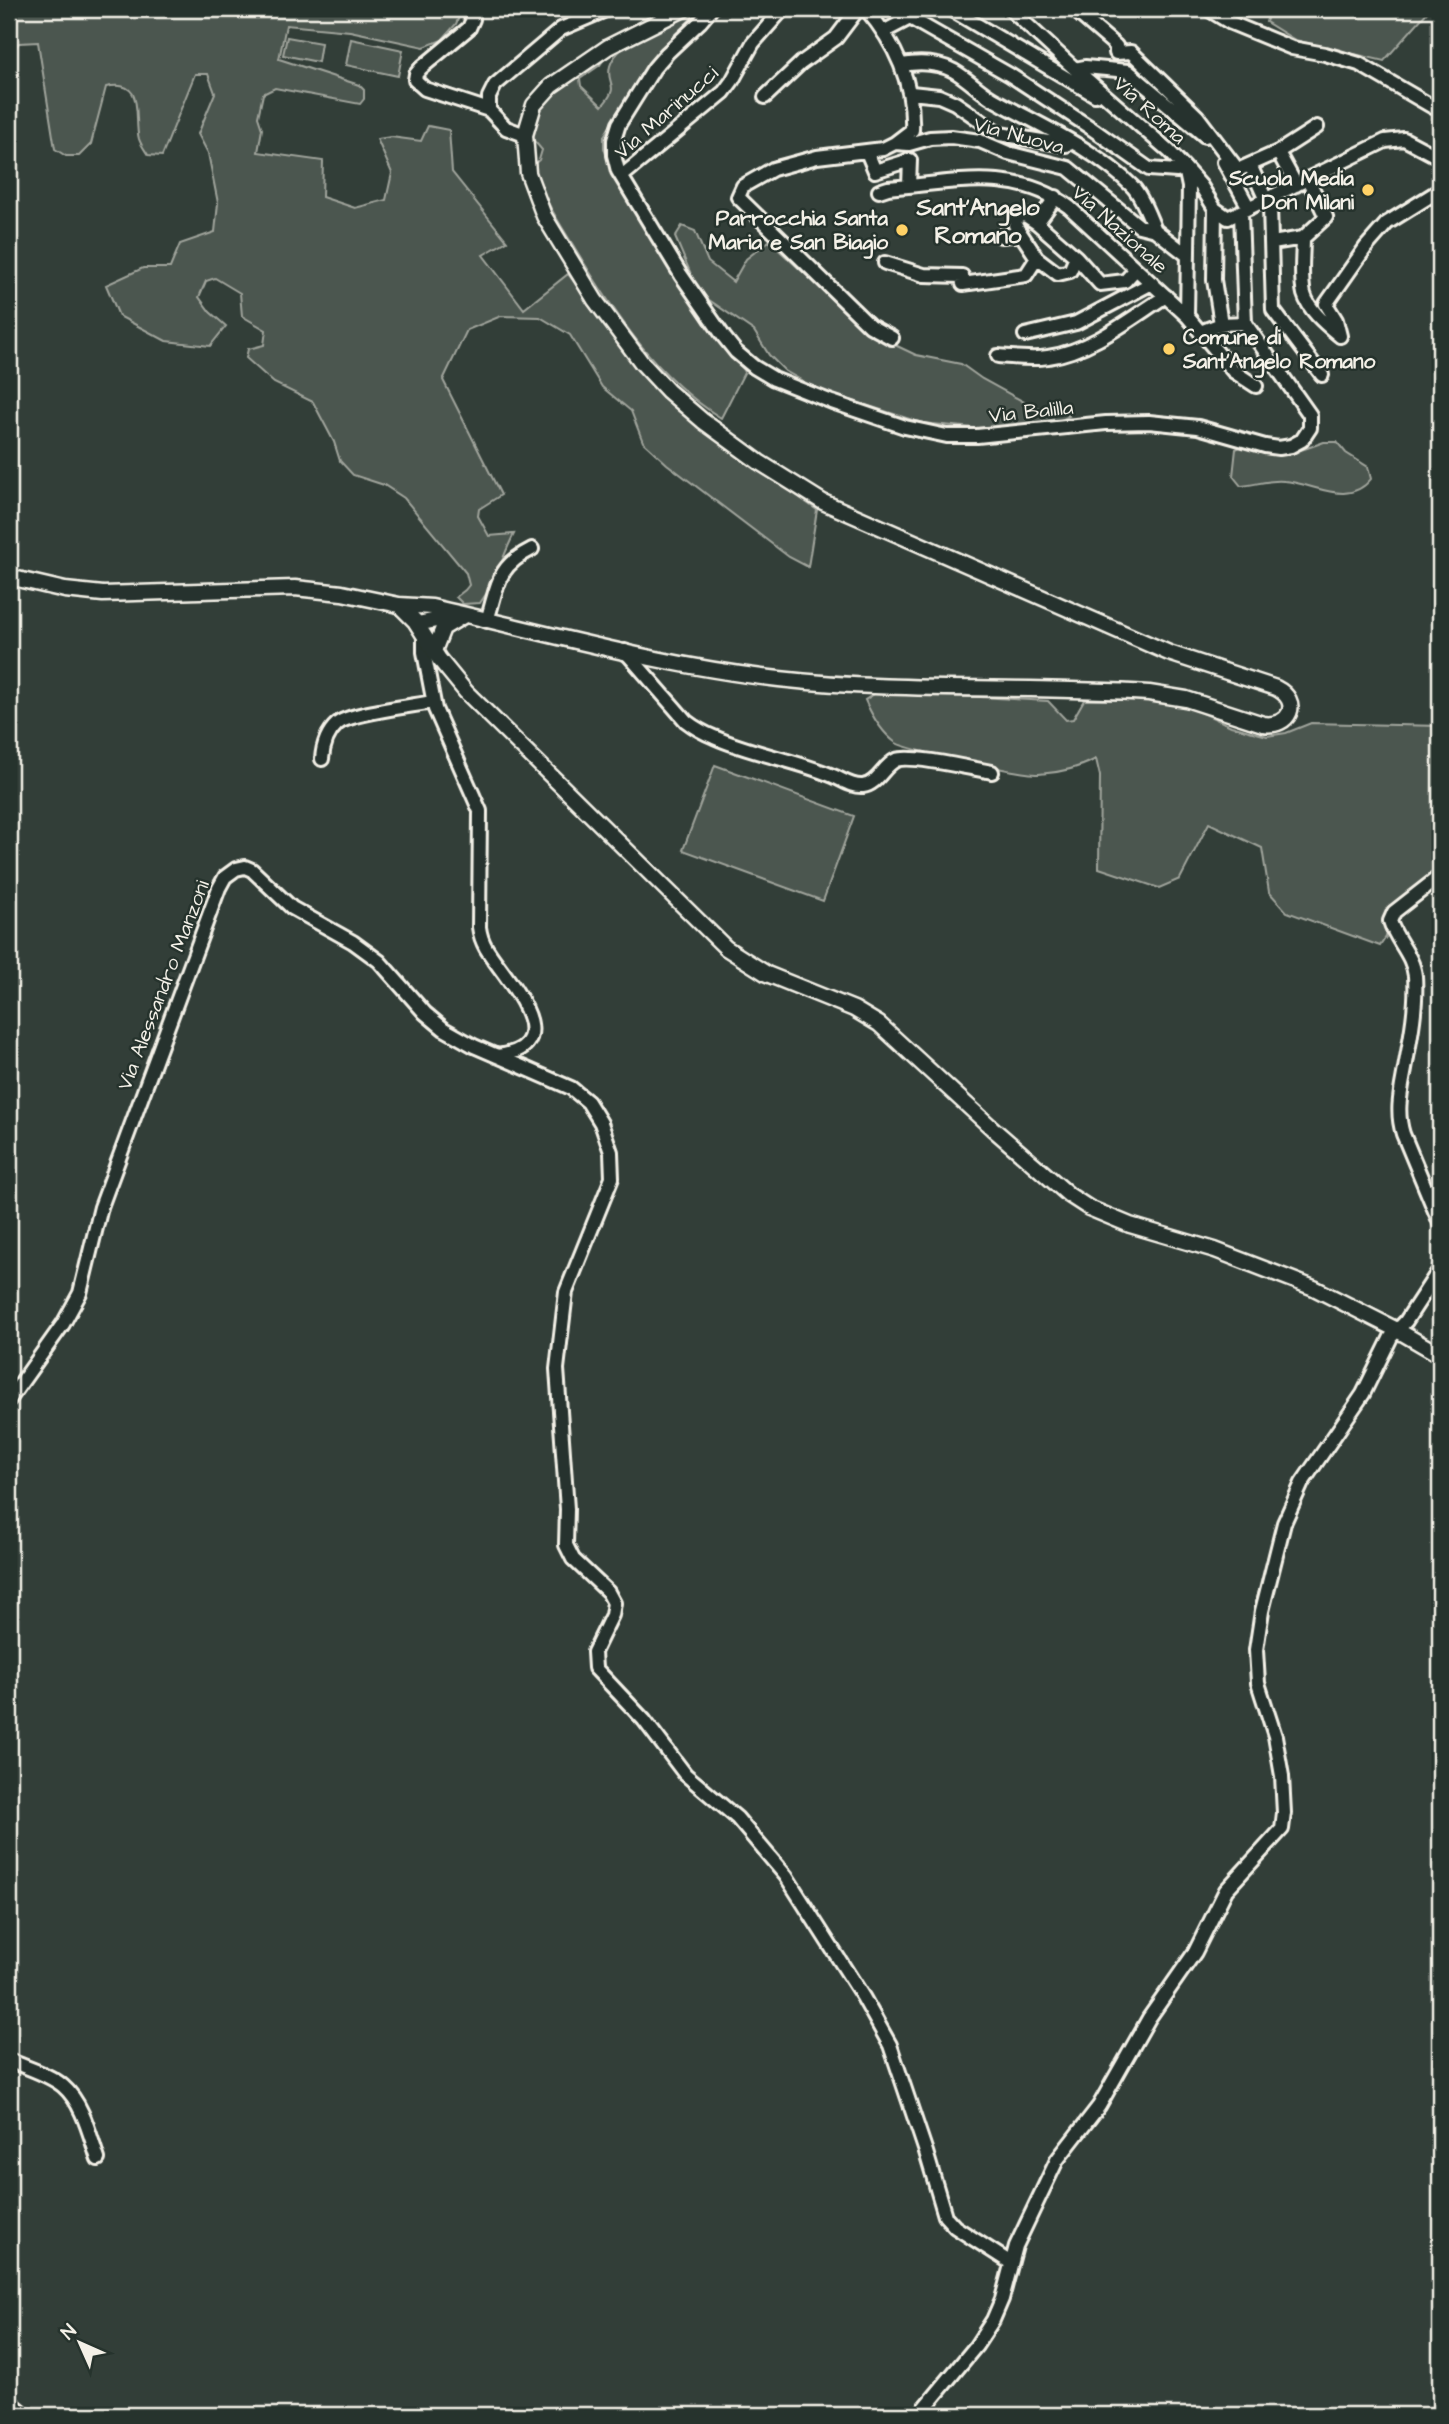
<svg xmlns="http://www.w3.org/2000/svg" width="1449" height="2424" font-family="'Architects Daughter',sans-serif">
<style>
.green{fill:#4c564f;stroke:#a0a49c;stroke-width:2}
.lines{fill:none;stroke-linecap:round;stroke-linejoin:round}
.minor-casing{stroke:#f4f1e8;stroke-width:18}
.tertiary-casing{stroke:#f4f1e8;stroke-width:19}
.minor{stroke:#26332d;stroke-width:12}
.tertiary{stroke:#26332d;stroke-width:14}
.poi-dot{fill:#ffd166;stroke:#26332d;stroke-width:2.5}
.labels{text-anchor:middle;stroke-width:5;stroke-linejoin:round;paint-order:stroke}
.street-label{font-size:21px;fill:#f4f1e8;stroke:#26332d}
.poi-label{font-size:21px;font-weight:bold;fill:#f4f1e8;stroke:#26332d;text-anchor:end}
.quarter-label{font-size:24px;font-weight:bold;fill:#f4f1e8;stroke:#26332d}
</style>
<rect width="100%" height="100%" fill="#323e38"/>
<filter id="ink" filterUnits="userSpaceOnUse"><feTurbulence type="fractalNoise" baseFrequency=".0143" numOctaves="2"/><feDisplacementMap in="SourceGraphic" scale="14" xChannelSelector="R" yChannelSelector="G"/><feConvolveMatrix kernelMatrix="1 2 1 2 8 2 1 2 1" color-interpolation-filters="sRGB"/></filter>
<g filter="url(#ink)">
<path class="green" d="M 9,9 L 453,9 L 461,12 L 456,24 L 442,40 L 424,47 L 350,31 L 286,25 L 279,59 L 359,85 L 364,90 L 364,99 L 360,104 L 275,88 L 263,94 L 258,117 L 262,129 L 258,152 L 323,161 L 322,197 L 355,208 L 386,200 L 392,173 L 377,139 L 391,137 L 421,141 L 428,126 L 449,130 L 452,172 L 507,241 L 483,255 L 524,309 L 568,274 L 634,360 L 714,437 L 817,510 L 808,567 L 789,557 L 667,464 L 643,442 L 631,411 L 602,387 L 570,335 L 540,317 L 501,316 L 467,330 L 443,380 L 501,495 L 479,509 L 478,516 L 489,536 L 514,534 C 502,557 496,582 480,603 L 463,604 L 456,597 L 465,590 L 469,585 L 466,573 L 404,498 L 384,485 L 353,475 L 340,461 L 334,442 L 313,402 L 274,383 L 246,358 L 248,349 L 264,345 L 266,330 L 242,316 L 240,293 L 215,278 L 206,281 L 199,297 L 210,312 L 226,326 L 210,346 L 166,341 L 119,316 L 106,285 L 143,268 L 170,268 L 180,244 L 215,232 L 218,203 L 208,153 L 198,134 L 215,93 L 208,74 L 195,74 L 162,156 L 148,155 C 145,150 141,145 139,139 C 133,118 147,78 106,87 L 91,144 L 79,156 L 66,156 L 55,149 L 38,42 L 19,43 L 9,56 Z
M 689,9 L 700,10 L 658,51 L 645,67 L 604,136 L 604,148 L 610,166 L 706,326 L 745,371 L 721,418 C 655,377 613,311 573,245 C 557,219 540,194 534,164 L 539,160 L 542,150 L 530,136 L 539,102 L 606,56 L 600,65 L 580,79 L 581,86 L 602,106 C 622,84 605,85 610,66 C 617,41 668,21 689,9 Z
M 1270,9 L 1430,9 L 1384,61 L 1295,40 L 1266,22 Z
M 287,37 L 321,43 L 318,62 L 283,55 Z
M 351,39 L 403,50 L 398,76 L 346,65 Z
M 682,226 L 695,231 L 708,262 L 733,282 L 746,259 L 769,241 L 843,309 L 866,328 L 895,345 L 916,355 L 961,364 L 982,379 L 1035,408 L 1065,412 L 1069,416 L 1052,425 L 974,428 L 922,423 L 819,390 L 785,371 L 769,355 L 754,331 L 699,293 L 675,237 Z
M 1324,442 L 1337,442 L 1346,453 L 1368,467 L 1371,479 C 1348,508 1314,483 1284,481 C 1271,479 1255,485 1241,486 L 1233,476 L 1236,449 L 1244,445 C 1277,459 1292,454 1324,442 Z
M 879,691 L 1048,701 L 1066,720 L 1073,719 L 1084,700 L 1175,700 L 1231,726 L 1267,736 L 1286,733 L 1311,723 L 1440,726 L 1440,868 L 1392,906 L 1386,937 L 1380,946 L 1287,912 L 1269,892 L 1262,848 L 1209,823 L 1180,879 L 1159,888 L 1099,868 L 1100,776 L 1096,759 C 1079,768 1057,773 1039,774 C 1023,775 908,750 896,743 C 881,732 872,716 865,700 Z
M 715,765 L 854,816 L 823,901 L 683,850 Z"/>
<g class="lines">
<defs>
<path id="minor" d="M 467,9 L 473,19 L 469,28 L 421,68 L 416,74 L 415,80 L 425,89 L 489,110
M 711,9 L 700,22 L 667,53 L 654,68 L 619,124 L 614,140 L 614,155 L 618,171 L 681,275 L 724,337 L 736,352 L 754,367 L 774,379 L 832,402 L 905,427 L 947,436 L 977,436 L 1106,423 L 1149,422 L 1198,427 L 1265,446 L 1279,448 L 1291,446 L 1302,440 L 1310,428 L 1310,415 L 1245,323 L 1241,213
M 866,9 C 895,43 914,84 912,130 L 895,143 L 883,149 L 817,157 L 773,169 L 743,186 L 738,197 L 870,326 L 892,338
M 950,9 L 1095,95
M 1010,9 L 1075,69 L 1169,151 L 1185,168 L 1189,187 L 1187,316
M 1073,9 L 1116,46 L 1116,53 L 1131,52 L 1197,116 L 1238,170
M 1208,9 L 1231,23 L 1292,48 L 1325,54 L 1359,64 L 1433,107
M 883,32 L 910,18 L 1010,75 L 1091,128 L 1149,169 L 1177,171 L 1185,168 L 1201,186 L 1215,209 L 1228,218 L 1385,141 L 1404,139 L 1440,158
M 902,65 C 920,62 937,62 954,71 C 968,79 979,91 993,99 C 1041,126 1094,148 1133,187 C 1143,198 1149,217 1155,230
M 1075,69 L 1085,67 L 1128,71 L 1205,136
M 911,93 L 939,96 L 955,103 L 1000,134 L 1066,145
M 765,97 L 801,63 L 836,38 L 858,9
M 525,135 L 506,128 L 489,110 L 489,97 L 495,85 L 561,29 L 608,9
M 895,143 L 909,144 L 930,138 L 951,137 L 980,141 L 1008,153 L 1068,168 L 1139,226 L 1155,230 L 1187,255
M 867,152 L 875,171 L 910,160 L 909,186
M 1278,152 L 1296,185
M 1224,162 L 1249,208
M 1250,165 L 1266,200
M 1231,173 L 1278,152 L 1317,127
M 622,176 L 724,92 L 732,81 L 753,43 L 783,9
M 879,191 L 888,188 C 952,183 1014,166 1069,207 L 1187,316 L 1233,371 L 1256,386
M 1276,195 L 1270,206 L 1273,310 L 1322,375
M 1056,197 L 1037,223 L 1076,257 L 1100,284 L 1125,281 L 1136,269
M 1215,209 L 1214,280 L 1221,324
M 1037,223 L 1025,215 L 1017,216 L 1015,225 L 1037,258 L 1058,274 L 1070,271 L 1076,257
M 1001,236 L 1021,234
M 1303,238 C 1303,255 1300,277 1304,294 C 1309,311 1327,325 1340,336
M 1272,243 L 1303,238 L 1326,217 L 1308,179
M 885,263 L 924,275 L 962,276 L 963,284 L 1026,275 L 1037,258
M 1200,332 L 1221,324 L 1245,323
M 1025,335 L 1076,323 L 1152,283
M 1340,336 L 1336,320 L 1326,304 L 1366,247 L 1387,223 L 1440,190
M 998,356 C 1015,357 1032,360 1048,357 C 1091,351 1130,319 1166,296
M 487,621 C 498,585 496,567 532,549
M 424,636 L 424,652 L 435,709 L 480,811 L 479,927 C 480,935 482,941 486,948 C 504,978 572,1046 497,1056
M 625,651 L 686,721 C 695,728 704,733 714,737 C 752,754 795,760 833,776 C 843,780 852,787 863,786 C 878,784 883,766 896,760 C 911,754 973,769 992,772
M 322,759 C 323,746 327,733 337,724 C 349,713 413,706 433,702
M 1440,876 L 1394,912 L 1390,921 C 1396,941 1413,955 1415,976 C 1417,1004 1411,1036 1406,1063 C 1402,1088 1395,1109 1403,1134 L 1440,1223
M 9,1400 L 63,1324 L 80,1293 L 101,1207 L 219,888 L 225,877 L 236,869 L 245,867 L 252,870 L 292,908 L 353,942 L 379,961 L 425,1013 L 444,1029 L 474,1046 L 571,1088 L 588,1102 L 601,1123 L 611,1152 L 612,1178 L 566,1292 L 557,1369 L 567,1509 L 566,1545 L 573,1559 L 608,1592 L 614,1603 L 612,1615 L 594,1652 L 595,1668 L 644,1720 L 685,1774 L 737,1818 L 786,1876 L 863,1997 L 890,2045 L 926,2152 L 945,2216 L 955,2227 L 1011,2263
M 9,2060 C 26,2068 49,2074 63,2086 C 83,2103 90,2136 98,2159
M 9,2401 L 26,2415
M 919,2415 L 976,2346 L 993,2320 L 1002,2299 L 1016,2246 L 1057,2160 L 1099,2106 L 1149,2018 L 1195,1952 L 1226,1890 L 1282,1829 L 1284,1813 L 1282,1776 L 1275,1736 L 1258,1683 L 1256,1650 L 1262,1611 L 1284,1523 L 1302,1483 L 1363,1394 L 1391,1337 L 1406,1321 L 1440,1269"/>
<path id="tertiary" d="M 9,577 L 65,590 L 103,594 L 295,588 L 342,593 L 399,605 L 432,607 C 547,633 662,666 779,679 C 902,693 1026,685 1149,693 L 1186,699 L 1263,724 C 1290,728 1302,701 1276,688 L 1169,653 L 823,502 L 759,462 L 703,421 L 668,391 L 642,363 L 595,300 L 544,216 L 528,173 L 525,135 L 534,105 L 551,86 L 608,47 L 684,9
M 399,605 L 415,621 L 439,659 L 466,692 L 726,948 L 767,974 L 854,1009 L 879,1024 L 992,1128 L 1069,1195 L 1089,1208 L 1130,1225 L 1215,1250 L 1314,1288 L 1397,1330 L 1440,1355
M 418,624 L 454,616
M 434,651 L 443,628 L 463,616"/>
</defs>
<use href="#minor" class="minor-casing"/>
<use href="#tertiary" class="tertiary-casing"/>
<use href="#minor" class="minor"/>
<use href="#tertiary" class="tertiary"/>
</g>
</g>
<g class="poi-dot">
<circle cx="1368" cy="190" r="7"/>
<circle cx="902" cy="230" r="7"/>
<circle cx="1169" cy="349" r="7"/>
</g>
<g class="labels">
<g class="street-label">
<text transform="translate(1150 110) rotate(42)" y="7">Via Roma</text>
<text transform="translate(666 112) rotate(-41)" y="7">Via Marinucci</text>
<text transform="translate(1019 135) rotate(15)" y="7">Via Nuova</text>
<text transform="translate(1120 229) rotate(42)" y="7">Via Nazionale</text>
<text transform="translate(1031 411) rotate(-6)" y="7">Via Balilla</text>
<text transform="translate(163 985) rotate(-69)" y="7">Via Alessandro Manzoni</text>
</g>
<g class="poi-label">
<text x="1354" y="185">Scuola Media<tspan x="1354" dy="24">Don Milani</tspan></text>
<text x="888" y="225">Parrocchia Santa<tspan x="888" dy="24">Maria e San Biagio</tspan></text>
<text x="1183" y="344" text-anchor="start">Comune di<tspan x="1183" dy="24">Sant'Angelo Romano</tspan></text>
</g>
<g class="quarter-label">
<text x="978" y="215">Sant'Angelo<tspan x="978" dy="28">Romano</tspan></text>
</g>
</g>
<rect width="1449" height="2424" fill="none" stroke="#26332d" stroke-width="35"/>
<rect x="18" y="18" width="1414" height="2389" fill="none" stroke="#f4f1e8" stroke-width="2.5" filter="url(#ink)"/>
<g transform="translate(80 2343) rotate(315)" stroke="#26332d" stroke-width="5" paint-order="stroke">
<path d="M0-5L12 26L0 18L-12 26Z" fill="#f4f1e8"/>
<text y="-10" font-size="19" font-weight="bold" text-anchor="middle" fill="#f4f1e8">N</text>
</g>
</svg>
